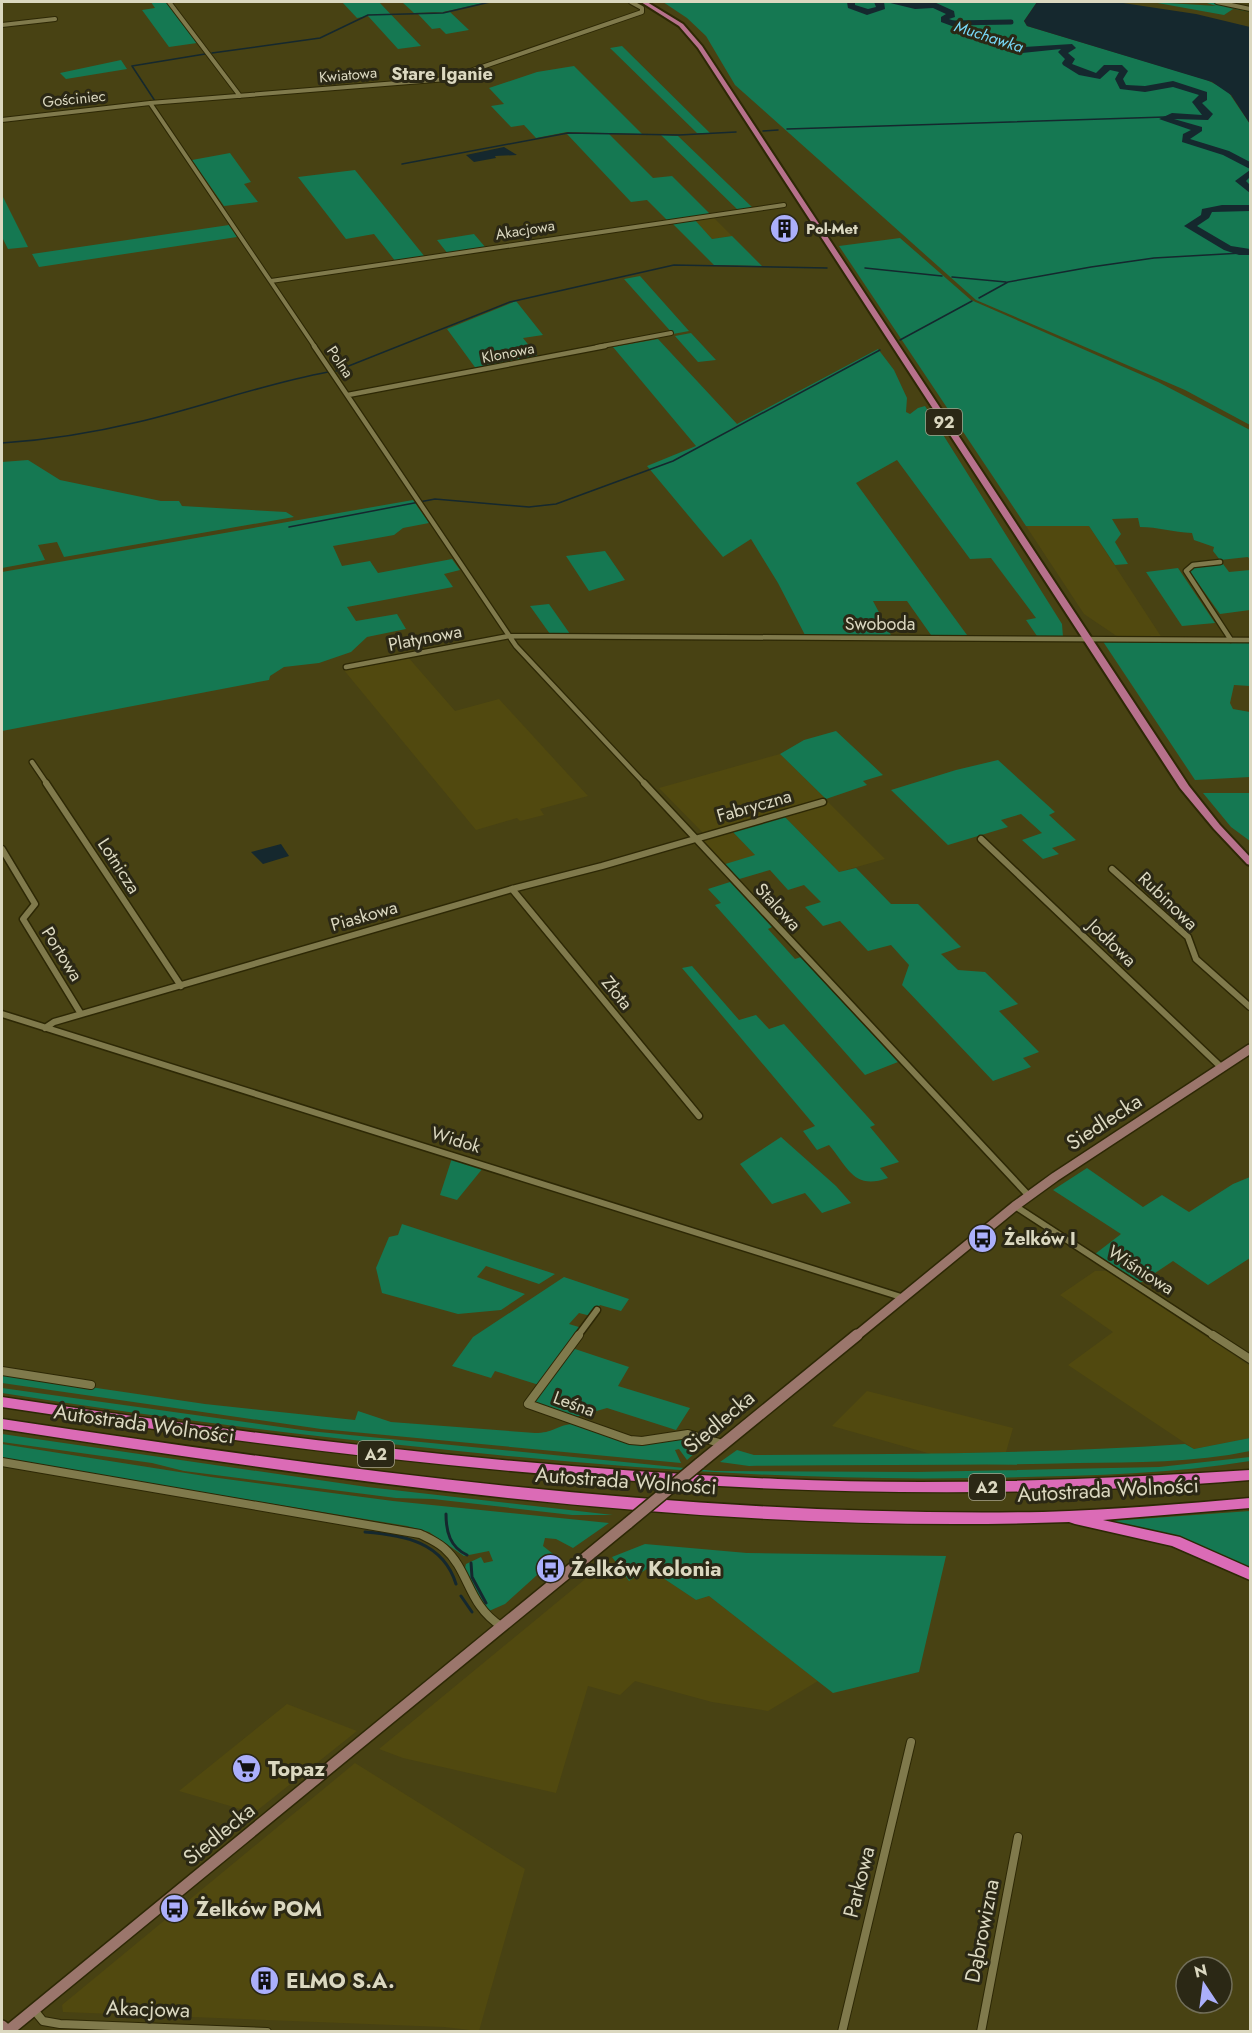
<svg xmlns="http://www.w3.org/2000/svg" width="1252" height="2033" font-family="Jost,sans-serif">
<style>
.built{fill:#51490f}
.green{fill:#157852}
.water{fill:#15282e}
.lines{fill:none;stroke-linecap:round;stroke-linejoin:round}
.stream-far1{stroke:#15282e;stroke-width:1.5}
.stream{stroke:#15282e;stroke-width:3}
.canal{stroke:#15282e;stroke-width:5}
.river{fill:#15282e;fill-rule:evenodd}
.street-far3-casing{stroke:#2d2805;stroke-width:6}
.street-far2-casing{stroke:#2d2805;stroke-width:7}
.street-far1-casing{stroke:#2d2805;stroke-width:9}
.street-casing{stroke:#2d2805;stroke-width:10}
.secondary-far1-casing{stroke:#2d2805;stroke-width:12}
.secondary-casing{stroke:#2d2805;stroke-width:14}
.primary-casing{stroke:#2d2805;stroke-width:4}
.highway-casing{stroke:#2d2805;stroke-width:3}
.street-far3{stroke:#807a4c;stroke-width:4}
.street-far2{stroke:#807a4c;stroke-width:4.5}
.street-far1{stroke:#807a4c;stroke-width:6}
.street{stroke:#807a4c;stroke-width:8}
.secondary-far1{stroke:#9b766c;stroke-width:9}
.secondary{stroke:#9b766c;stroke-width:11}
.primary{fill:#b7718c;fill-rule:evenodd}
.highway{fill:#db6bb6;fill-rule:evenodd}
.secondary-bridge-casing{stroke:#2d2805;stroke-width:14;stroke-linecap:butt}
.secondary-bridge{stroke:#9b766c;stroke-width:11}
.labels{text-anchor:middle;stroke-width:6;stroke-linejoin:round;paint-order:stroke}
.far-street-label{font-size:15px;fill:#dbd8c0;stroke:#2b2815}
.far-poi-label{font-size:15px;font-weight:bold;fill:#dbd8c0;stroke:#2b2815;text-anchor:start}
.far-water-label{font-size:16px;font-style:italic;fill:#78d8f7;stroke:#2b2815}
.shield{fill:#2b2815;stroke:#a6a38d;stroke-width:1.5}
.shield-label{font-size:16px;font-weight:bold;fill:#dbd8c0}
.far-quarter-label{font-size:18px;font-weight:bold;fill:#dbd8c0;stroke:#2b2815}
.street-label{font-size:18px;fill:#dbd8c0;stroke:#2b2815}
.poi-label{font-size:18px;font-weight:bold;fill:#dbd8c0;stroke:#2b2815;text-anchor:start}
.near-street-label{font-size:21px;fill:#dbd8c0;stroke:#2b2815}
.near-poi-label{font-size:21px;font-weight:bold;fill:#dbd8c0;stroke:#2b2815;text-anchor:start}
</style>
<rect width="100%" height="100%" fill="#484213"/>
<path class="built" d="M 713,217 L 732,236 L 712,239 L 694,220 Z
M 1026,526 L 1089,526 L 1162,638 L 1118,637 L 1084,614 Z
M 407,656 L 455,711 L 499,699 L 588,796 L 540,809 L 544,815 L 520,821 L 517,818 L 476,830 L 343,669 Z
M 780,754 L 826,799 L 704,834 L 659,788 Z
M 828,802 L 885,859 L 839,872 L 783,815 Z
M 732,831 L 756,856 L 722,865 L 702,843 L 704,839 Z
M 1095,1271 L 1108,1271 L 1250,1366 L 1250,1438 L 1194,1449 L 1068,1365 L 1113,1332 L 1060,1295 Z
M 867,1391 L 1013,1428 L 1006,1452 L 931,1454 L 832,1426 Z
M 612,1557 L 629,1580 L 648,1568 L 696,1600 L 709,1596 L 818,1681 L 768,1711 L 712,1702 L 635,1681 L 620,1695 L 588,1686 L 556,1793 L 403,1758 L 379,1749 Z
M 287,1704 L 357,1731 L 254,1813 L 179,1791 Z
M 355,1763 L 525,1869 L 479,2031 L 444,2027 L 63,2012 L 62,2005 Z"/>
<path class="green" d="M 151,2 L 166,2 L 197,43 L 169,47 L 142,10 L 155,8 Z
M 342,2 L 379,2 L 421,46 L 398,49 L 368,16 L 357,18 Z
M 402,2 L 488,2 L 443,12 L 414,13 Z
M 663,2 L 1037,2 L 1024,21 L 1027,26 L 1207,80 L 1227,90 L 1250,124 L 1250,425 L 1185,390 L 976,300 L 735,85 L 706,36 L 687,18 Z
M 1152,2 L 1216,6 L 1204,2 L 1219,3 L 1250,12 L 1225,7 L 1233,9 L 1224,15 Z
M 450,12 L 469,30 L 446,34 L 440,28 L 432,29 L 418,14 Z
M 622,46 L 710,133 L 697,133 L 610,48 Z
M 121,60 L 127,69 L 66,79 L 60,73 Z
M 574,66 L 642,134 L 567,132 L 536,138 L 524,125 L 511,127 L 491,106 L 504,104 L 489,88 L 537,72 Z
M 567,134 L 609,134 L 653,178 L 672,176 L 711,215 L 668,221 L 647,200 L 631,202 Z
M 661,135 L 678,136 L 753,208 L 739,211 Z
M 230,153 L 251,182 L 244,184 L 258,202 L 224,206 L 192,160 Z
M 355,170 L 425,257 L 396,262 L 374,234 L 346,239 L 298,177 Z
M 2,195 L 28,247 L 8,249 L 2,237 Z
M 694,219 L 712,239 L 732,236 L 762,266 L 714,265 L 672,223 Z
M 229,225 L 237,237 L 39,267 L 32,254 Z
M 474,234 L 486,248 L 448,254 L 437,240 Z
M 900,238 L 971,300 L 1158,382 L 1250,430 L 1250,560 L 1248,557 L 1220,560 L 1213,551 L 1214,547 L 1194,540 L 1192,533 C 1173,532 1158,527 1140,527 L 1138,518 L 1112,519 L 1121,534 L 1115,542 L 1128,564 L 1115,565 L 1089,526 L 1026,526 L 839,246 Z
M 640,276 L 689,331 L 673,334 L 624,279 Z
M 516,301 L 543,335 L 523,338 L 539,358 L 477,370 L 447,329 Z
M 691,333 L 716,360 L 698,362 L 675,336 Z
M 658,339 L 737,424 L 878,349 L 894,370 L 907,398 L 906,412 L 910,414 L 918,408 L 925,406 L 1062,624 L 1063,637 L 1037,636 L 1026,620 L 1036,618 L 991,558 L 970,559 L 897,460 L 856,483 L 967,635 L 931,635 L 907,601 L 873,601 L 891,635 L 805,635 L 778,583 L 751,539 L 723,557 L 647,466 L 696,446 L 613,347 Z
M 28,460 L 60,480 L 161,501 L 179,501 L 182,506 L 286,512 L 294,517 L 64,557 L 57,542 L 38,545 L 45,560 L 2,568 L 2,462 Z
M 413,500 L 429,523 L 403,528 L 394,535 L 333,546 L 342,566 L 370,561 L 378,573 L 452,559 L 460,570 L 444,574 L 453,587 L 347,607 L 356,621 L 397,614 L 406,629 L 367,637 L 351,652 L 319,663 L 284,667 L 270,676 L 269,680 L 2,731 L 2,572 Z
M 605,551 L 625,580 L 589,591 L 566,556 Z
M 1223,564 L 1229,572 L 1250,570 L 1250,610 L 1220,614 L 1188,569 Z
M 1178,568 L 1215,623 L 1182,626 L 1146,572 Z
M 549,604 L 570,634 L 550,634 L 530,606 Z
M 1102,640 L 1250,642 L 1250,686 L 1234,685 L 1230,703 L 1233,709 L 1250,712 L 1250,777 L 1195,780 Z
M 836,731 L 883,775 L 863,781 L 867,785 L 826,799 L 780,754 L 804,740 Z
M 998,760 L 1055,812 L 1049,815 L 1076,840 L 1052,848 L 1059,854 L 1043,859 L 1022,840 L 1042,833 L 1021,814 L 1001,820 L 1008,827 L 948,845 L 891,790 L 956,770 Z
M 1203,793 L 1250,793 L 1250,841 L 1231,827 Z
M 783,815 L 839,872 L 856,868 L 891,904 L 918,904 L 961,947 L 941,954 L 958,970 L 985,972 L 1018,1004 L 999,1011 L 1039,1052 L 1023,1058 L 1031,1067 L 993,1081 L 902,985 L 909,965 L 891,945 L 868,951 L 840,921 L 823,926 L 805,907 L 821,902 L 804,885 L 788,890 L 770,870 L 736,880 L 722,865 L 755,855 L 731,830 Z
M 730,882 L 772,927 L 768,929 L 795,959 L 801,957 L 898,1062 L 865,1075 L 715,905 L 721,903 L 708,889 Z
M 692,966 L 739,1020 L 756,1015 L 769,1029 L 784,1024 L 875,1125 L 870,1127 L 899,1162 L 880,1168 L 888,1178 C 854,1190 849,1169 829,1145 L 817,1150 L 803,1131 L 815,1126 L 682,968 Z
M 781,1137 L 836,1186 L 851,1203 L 822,1213 L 805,1193 L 772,1204 L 740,1164 Z
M 452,1158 L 483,1168 L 457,1200 L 440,1195 Z
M 1087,1168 L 1143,1207 L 1162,1195 L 1189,1212 L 1233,1184 L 1250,1177 L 1250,1258 L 1208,1285 L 1173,1261 L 1140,1283 L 1095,1254 L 1121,1234 L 1053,1190 Z
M 402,1224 L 555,1274 L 539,1284 L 486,1266 L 477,1277 L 525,1294 L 501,1310 L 458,1314 L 382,1293 L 376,1268 L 389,1237 L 398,1235 Z
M 564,1277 L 629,1299 L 621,1311 L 600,1305 L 591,1316 L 579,1313 L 569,1324 L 582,1328 L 539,1385 L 495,1371 L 491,1378 L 452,1366 L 473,1337 Z
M 572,1348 L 629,1367 L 618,1386 L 690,1408 L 676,1430 L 607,1408 L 572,1418 L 531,1403 Z
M 2,1374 L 205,1404 L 355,1420 L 358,1411 L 391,1422 L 535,1433 C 553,1433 556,1426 571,1424 L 628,1442 L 684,1438 L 707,1442 L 687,1460 L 679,1449 L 675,1450 L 681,1463 L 321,1429 L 2,1383 Z
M 2,1388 L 309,1431 L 715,1471 L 916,1472 L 1159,1467 L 1250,1457 L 1250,1461 C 1159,1476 1066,1476 974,1478 C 788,1481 605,1467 420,1447 C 280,1433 141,1415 2,1393 Z
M 2,1434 L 367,1487 L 613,1515 L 572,1515 L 433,1499 L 396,1498 L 184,1471 L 152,1463 L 2,1442 Z
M 1250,1438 L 1250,1451 C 1193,1463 1136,1462 1078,1463 C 968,1466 858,1464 749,1466 L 720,1462 L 737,1450 L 754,1455 C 898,1454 1041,1454 1185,1444 L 1194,1449 Z
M 2,1444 L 211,1477 L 393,1501 L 609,1523 L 573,1548 L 556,1539 L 545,1538 L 543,1546 L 557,1557 L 505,1604 L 489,1611 L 473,1587 L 465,1568 L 466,1564 L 481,1557 L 484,1563 L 493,1561 L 489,1551 L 464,1556 L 429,1532 L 407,1526 L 2,1459 Z
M 1250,1511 L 1250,1568 C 1205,1546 1160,1531 1111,1521 Z
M 645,1544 L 747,1553 L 946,1556 L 919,1672 L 833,1693 L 709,1596 L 696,1600 L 648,1568 L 629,1581 L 612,1557 Z"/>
<path class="water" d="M 1037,2 L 1123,3 L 1196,14 L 1250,27 L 1250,124 L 1231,95 L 1212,82 L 1027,26 L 1024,21 Z
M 504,147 L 517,155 L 495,156 L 496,158 L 474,162 L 466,155 Z
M 281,844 L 289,856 L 263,864 L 251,852 Z"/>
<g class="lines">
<path class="stream-far1" d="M 212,53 L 320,38 L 368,15 L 443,13 L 490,2
M 155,101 L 132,66 L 205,54
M 787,129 L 1165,117
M 763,131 L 778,130
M 402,164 L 568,133 L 679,135 L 736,132
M 865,268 L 942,276
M 952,277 L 1006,282
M 979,298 L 1008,282 L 1091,267 L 1154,258 L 1242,253
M 900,340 L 972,301
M 336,371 L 510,302 L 674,265 L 827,268
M 2,443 C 48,440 92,433 138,422 C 202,407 263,384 328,372
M 289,527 L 435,499 L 529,507 L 556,504 L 673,461 L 880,350"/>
<path class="stream" d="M 446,1514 C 446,1532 450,1547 467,1555
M 365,1532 C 404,1535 443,1542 456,1584
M 471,1563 L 472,1577 L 486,1603
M 461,1596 L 472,1612"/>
<path class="canal" d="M 953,23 L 1011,22"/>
<path class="river" d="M 847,2 L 855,2 L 855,5 L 868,9 L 876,7 L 874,2 L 884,2 L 885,9 L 867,15 L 848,8 Z
M 886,2 L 934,2 L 954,11 L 955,17 L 949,19 L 982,31 L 989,37 L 1015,42 L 1024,47 L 1072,44 L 1076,48 L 1068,53 L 1075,59 L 1072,64 L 1096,73 L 1104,65 L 1122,65 L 1128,71 L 1123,79 L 1126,85 L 1145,86 L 1173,81 L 1207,92 L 1207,100 L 1202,103 L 1213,114 L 1208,120 L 1174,119 L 1202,127 L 1202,131 L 1190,139 L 1229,151 L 1250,162 L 1250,169 L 1223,155 L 1182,142 L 1183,134 L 1191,130 L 1159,119 L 1172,113 L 1202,115 L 1192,102 L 1199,95 L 1173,87 L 1145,92 L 1120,89 L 1115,79 L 1119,72 L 1110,70 L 1100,79 L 1079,75 L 1063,65 L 1062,63 L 1065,59 L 1058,52 L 1061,49 L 1022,53 L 1009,46 L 983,41 L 976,35 L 941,22 L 941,17 L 946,14 L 933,8 L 915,9 Z
M 1250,170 L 1250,177 L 1246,181 L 1250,185 L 1250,193 L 1235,181 Z
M 1222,205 L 1250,205 L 1250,211 L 1212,212 L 1209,218 L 1197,226 L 1231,246 L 1250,249 L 1250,255 L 1239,255 L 1224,250 L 1184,226 L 1201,215 L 1202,209 Z"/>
<defs>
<path id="street-far3" d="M 169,2 L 240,96
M 1217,2 L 1250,9
M 2,25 L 55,19
M 150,103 L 315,347
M 2,120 L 150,103 L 447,79 L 642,12 L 642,8 L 631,2
M 271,281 L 784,205
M 597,347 L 671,333"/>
<path id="street-far2" d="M 314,346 L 516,646 L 645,784
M 348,395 L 605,346
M 1220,562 L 1193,565 L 1186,571 L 1231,640
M 346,667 L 509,636 L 1250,640
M 32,762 L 47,784"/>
<path id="street-far1" d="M 46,783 L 181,986
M 644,783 L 1029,1196
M 981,839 L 1222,1068
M 2,849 L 35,904 L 23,919 L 81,1014
M 1112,869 L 1188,937 L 1196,959 L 1250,1007
M 512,889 L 699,1116
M 2,1014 L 901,1297
M 45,1028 L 54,1022 L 512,889 L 602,866 L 823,802
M 1015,1206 L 1216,1337
M 577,1337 L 597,1310"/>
<path id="street" d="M 579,1335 L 528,1404 L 630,1440 L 642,1441 L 688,1434 L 723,1444
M 1213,1335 L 1250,1359
M 2,1371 L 91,1385
M 2,1462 L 420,1534 C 428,1538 437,1542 444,1548 C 470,1571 467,1604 501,1626
M 34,2010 L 43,2021 L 60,2024 L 267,2032
M 842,2032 L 911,1742
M 981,2032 L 1018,1837"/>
<path id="secondary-far1" d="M 855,1337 L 1015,1206 L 1055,1177 L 1250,1049"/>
<path id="secondary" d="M 699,1464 L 857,1335
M 2,2026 L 8,2031 L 628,1523"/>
<path id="primary" d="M 641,2 L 647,2 L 683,24 L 702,46 L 1189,786 L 1220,825 L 1250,857 L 1250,865 L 1247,864 L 1214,829 L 1180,788 L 698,48 L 679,26 Z"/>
<path id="highway" d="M 2,1397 C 260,1436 518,1468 778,1479 C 936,1486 1093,1480 1250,1470 L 1250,1480 C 829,1515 419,1470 2,1407 Z
M 2,1419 C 347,1471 693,1518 1043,1512 C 1112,1510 1181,1504 1250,1498 L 1250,1508 L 1103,1520 L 1180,1537 L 1250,1568 L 1250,1580 L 1172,1546 L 1075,1524 L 1069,1522 C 712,1535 354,1483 2,1429 Z"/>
</defs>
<use href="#street-far3" class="street-far3-casing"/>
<use href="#street-far2" class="street-far2-casing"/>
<use href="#street-far1" class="street-far1-casing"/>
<use href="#street" class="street-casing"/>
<use href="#secondary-far1" class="secondary-far1-casing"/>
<use href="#secondary" class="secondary-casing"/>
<use href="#primary" class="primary-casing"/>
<use href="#highway" class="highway-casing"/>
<use href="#street-far3" class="street-far3"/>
<use href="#street-far2" class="street-far2"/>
<use href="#street-far1" class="street-far1"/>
<use href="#street" class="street"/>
<use href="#secondary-far1" class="secondary-far1"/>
<use href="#secondary" class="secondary"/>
<use href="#primary" class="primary"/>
<use href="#highway" class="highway"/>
<defs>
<path id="secondary-bridge" d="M 628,1523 L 699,1464"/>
</defs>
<use href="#secondary-bridge" class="secondary-bridge-casing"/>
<use href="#secondary-bridge" class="secondary-bridge"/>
</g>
<defs>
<symbol id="building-disc" viewBox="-11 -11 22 22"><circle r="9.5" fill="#abaffb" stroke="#2b2815"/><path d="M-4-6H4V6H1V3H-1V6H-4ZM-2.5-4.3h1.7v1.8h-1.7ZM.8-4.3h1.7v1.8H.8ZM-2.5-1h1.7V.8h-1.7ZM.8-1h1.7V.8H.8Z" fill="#111"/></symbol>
<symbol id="bus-disc" viewBox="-11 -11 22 22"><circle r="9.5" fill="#abaffb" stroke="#2b2815"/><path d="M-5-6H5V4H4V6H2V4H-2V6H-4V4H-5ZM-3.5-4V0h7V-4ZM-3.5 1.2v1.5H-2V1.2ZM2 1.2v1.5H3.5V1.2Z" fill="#111"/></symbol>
<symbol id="supermarket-disc" viewBox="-11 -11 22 22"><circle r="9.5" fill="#abaffb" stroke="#2b2815"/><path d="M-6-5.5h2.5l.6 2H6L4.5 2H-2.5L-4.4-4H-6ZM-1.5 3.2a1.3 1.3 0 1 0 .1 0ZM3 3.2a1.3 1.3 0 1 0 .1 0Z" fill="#111"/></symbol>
</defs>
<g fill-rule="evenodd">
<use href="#building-disc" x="768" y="212" width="33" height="33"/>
<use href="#bus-disc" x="966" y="1222" width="33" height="33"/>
<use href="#bus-disc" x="534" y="1552" width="33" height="33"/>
<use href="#supermarket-disc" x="230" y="1752" width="33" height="33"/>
<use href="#bus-disc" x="158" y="1892" width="33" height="33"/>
<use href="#building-disc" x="248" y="1964" width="33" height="33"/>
</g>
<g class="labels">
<g class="far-street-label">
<text transform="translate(348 75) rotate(-5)" y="5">Kwiatowa</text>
<text transform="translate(74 99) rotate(-6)" y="5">Gościniec</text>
<text transform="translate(525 230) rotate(-9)" y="5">Akacjowa</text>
<text transform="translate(508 353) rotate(-11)" y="5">Klonowa</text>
<text transform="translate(340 362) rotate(56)" y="5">Polna</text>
</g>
<g class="far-poi-label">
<text x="806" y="234">Pol-Met</text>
</g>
<g class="far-water-label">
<text transform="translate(989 36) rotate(18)" y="6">Muchawka</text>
</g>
<g class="shield">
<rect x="926" y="409" width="36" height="26" rx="4.5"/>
<rect x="358" y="1441" width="36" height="26" rx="4.5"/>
<rect x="969" y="1474" width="36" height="26" rx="4.5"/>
</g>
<g class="shield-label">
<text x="944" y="428">92</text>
<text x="376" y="1460">A2</text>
<text x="987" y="1493">A2</text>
</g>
<g class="far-quarter-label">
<text x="442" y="80">Stare Iganie</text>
</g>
<g class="street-label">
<text x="880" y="630">Swoboda</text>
<text transform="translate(425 638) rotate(-11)" y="6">Platynowa</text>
<text transform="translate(754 806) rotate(-16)" y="6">Fabryczna</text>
<text transform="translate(119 866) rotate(57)" y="6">Lotnicza</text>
<text transform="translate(1168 901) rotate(44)" y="6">Rubinowa</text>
<text transform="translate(778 907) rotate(47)" y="6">Stalowa</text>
<text transform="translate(364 916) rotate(-16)" y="6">Piaskowa</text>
<text transform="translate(1112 943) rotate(44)" y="6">Jodłowa</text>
<text transform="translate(62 954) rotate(58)" y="6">Portowa</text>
<text transform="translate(617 993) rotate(51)" y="6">Złota</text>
<text transform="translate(456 1140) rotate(17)" y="6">Widok</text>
<text transform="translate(1141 1270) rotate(33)" y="6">Wiśniowa</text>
<text transform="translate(574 1404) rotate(20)" y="6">Leśna</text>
</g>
<g class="poi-label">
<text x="1004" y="1245">Żelków I</text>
</g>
<g class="near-street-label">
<text transform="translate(1104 1122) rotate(-33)" y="7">Siedlecka</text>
<text transform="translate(719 1422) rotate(-40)" y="7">Siedlecka</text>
<text transform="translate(144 1424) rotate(8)" y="7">Autostrada Wolności</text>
<text transform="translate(626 1481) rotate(4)" y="7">Autostrada Wolności</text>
<text transform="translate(1108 1490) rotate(-3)" y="7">Autostrada Wolności</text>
<text transform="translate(219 1834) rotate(-39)" y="7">Siedlecka</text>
<text transform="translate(859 1882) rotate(-76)" y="7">Parkowa</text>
<text transform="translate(982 1931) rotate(-79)" y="7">Dąbrowizna</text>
<text transform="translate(148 2009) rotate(2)" y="7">Akacjowa</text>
</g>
<g class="near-poi-label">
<text x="571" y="1576">Żelków Kolonia</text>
<text x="268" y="1776">Topaz</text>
<text x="196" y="1916">Żelków POM</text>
<text x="286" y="1988">ELMO S.A.</text>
</g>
</g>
<rect width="1252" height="2033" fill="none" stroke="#dbd8c0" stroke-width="6"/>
<g transform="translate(1204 1985) rotate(347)"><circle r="28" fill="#2b2815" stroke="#716e59" stroke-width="1.5"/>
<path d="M0-4.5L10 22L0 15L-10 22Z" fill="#abaffb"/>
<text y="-9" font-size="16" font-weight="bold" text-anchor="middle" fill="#dbd8c0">N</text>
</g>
</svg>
